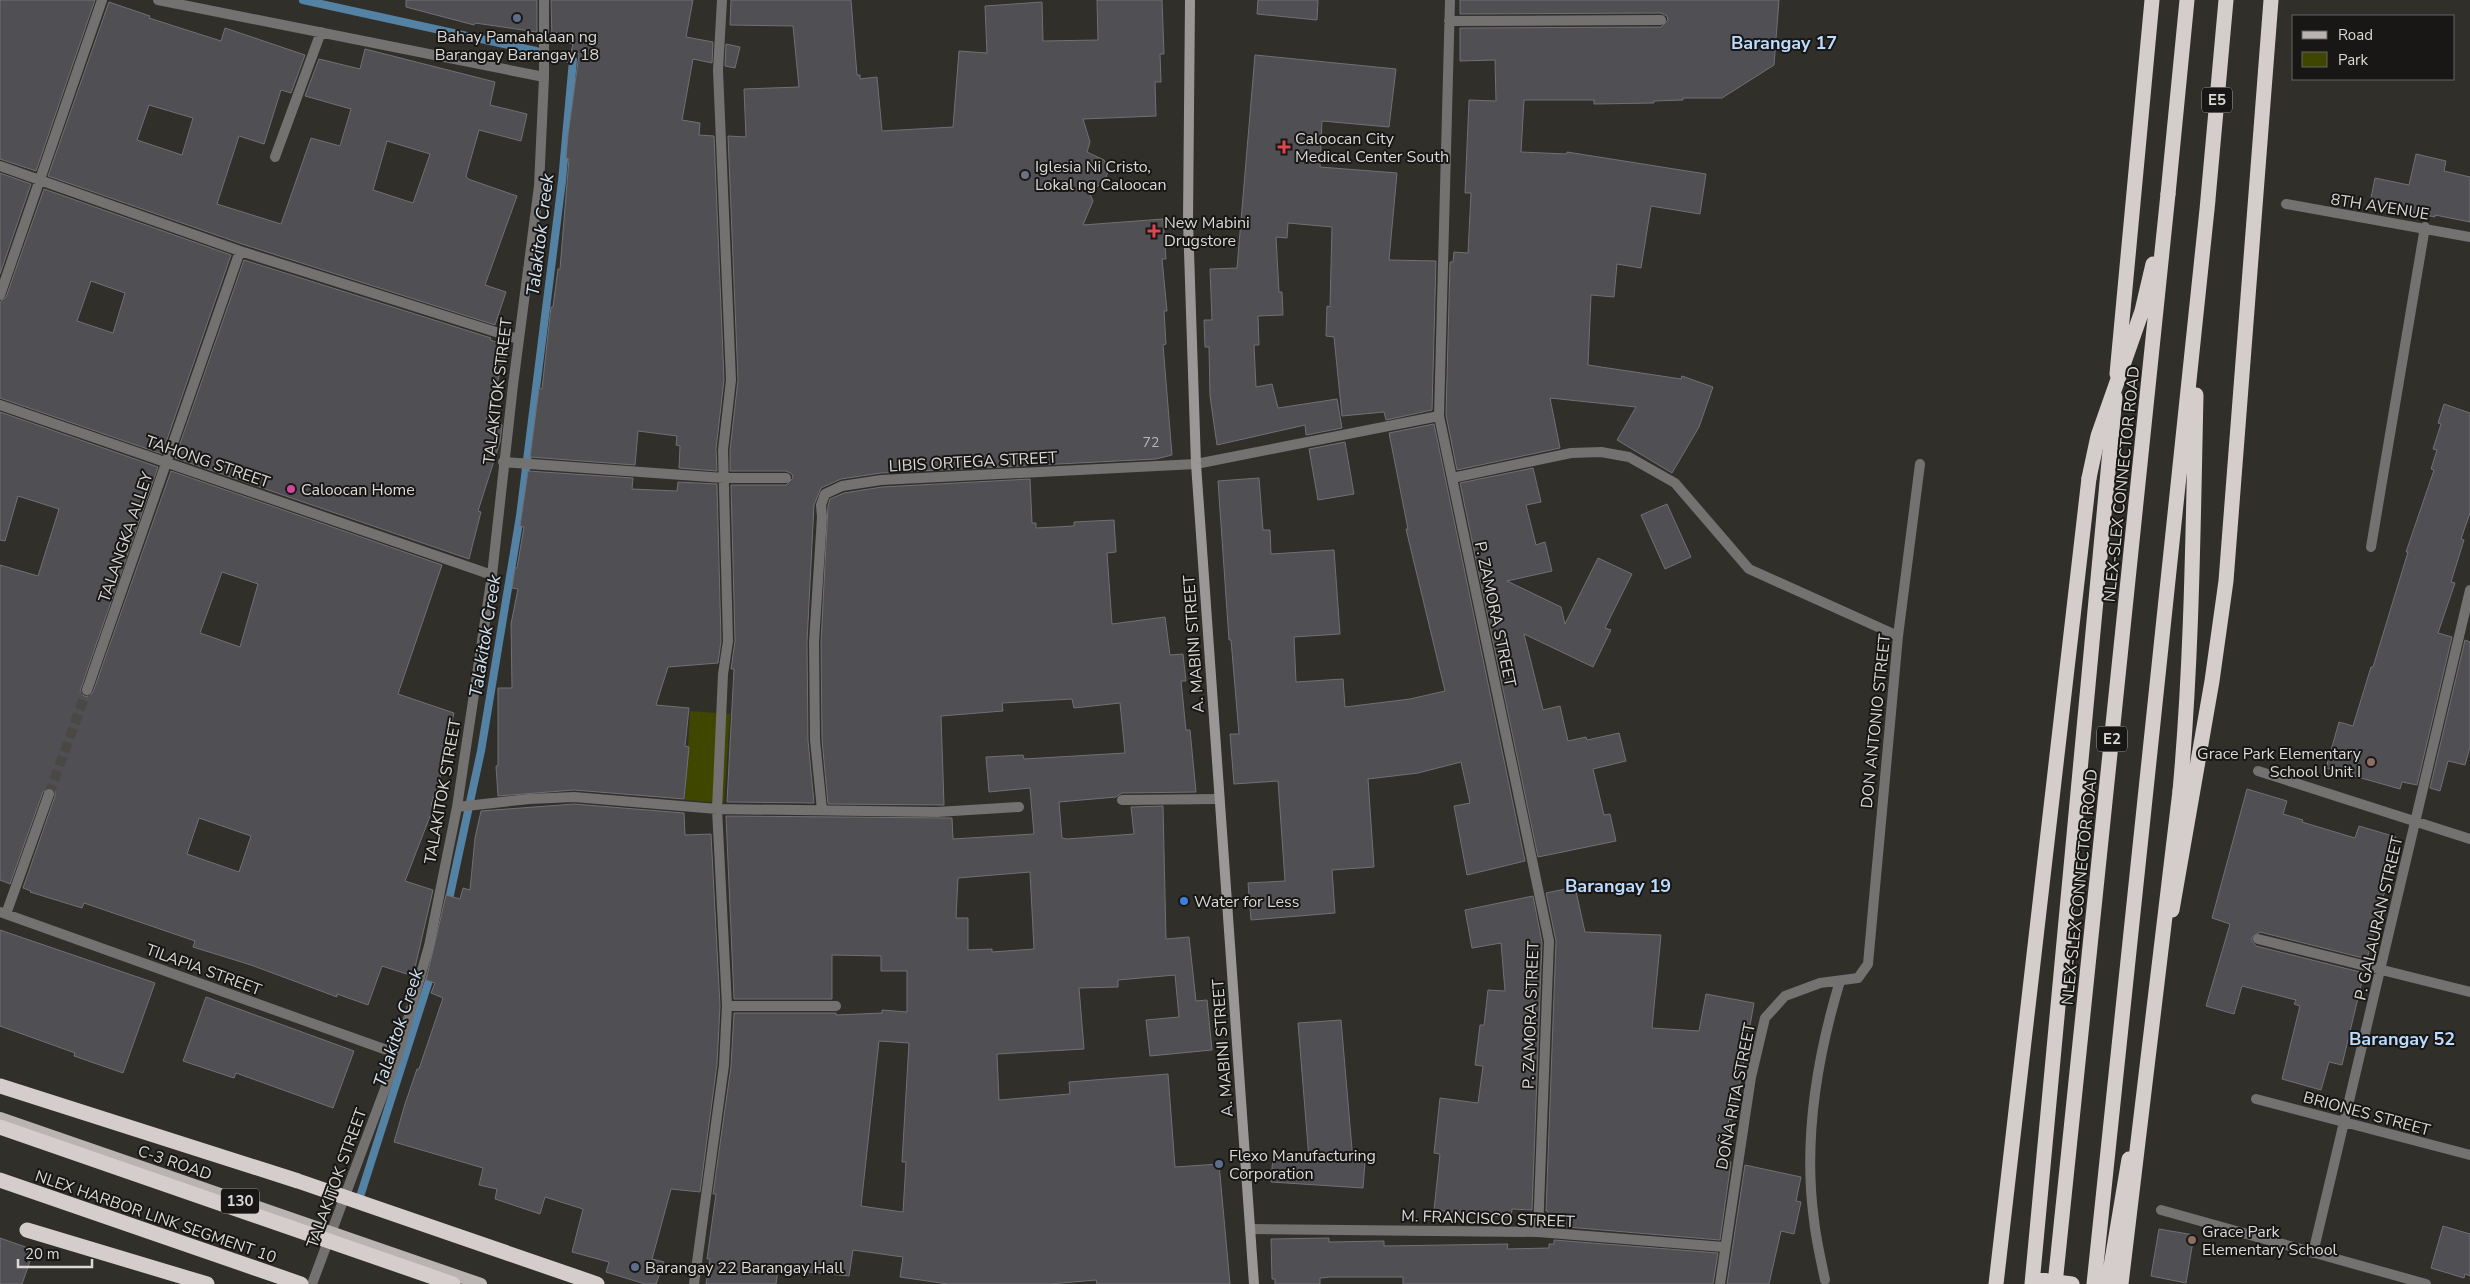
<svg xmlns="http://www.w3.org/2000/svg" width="2470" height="1284" font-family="'Nunito Sans',sans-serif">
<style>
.green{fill:#3f4600}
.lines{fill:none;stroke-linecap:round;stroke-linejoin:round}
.stream{stroke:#5482a4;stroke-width:8}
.building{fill:#505054;stroke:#707075;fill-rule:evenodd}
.street-tunnel{stroke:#4a4844;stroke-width:10;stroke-dasharray:10 5;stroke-linecap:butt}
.street{stroke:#747171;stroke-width:10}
.secondary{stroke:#9b9796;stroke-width:10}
.primary{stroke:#b9b3b2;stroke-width:12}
.highway{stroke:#d4cdcc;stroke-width:15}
.highway-bridge{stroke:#d4cdcc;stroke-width:15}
.service-dot{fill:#5c6f8a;stroke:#181715;stroke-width:2}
.health-dot{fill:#e0444e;stroke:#181715;stroke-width:2}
.worship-dot{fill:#6b7280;stroke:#181715;stroke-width:2}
.hotel-dot{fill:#d1479c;stroke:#181715;stroke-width:2}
.education-dot{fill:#8d6e63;stroke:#181715;stroke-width:2}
.shop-dot{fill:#3f7fe0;stroke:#181715;stroke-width:2}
.labels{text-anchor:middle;stroke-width:4;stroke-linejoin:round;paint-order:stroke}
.number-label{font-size:14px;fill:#b8b7b6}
.shield{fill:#181715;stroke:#a09f9c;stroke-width:1}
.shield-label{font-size:15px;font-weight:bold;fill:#dbd9d6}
.poi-label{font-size:16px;fill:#dbd9d6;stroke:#181715;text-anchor:start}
.street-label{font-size:16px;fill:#dbd9d6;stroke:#181715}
.neighbourhood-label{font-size:18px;font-weight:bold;fill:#bbdcff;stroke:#181715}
.water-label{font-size:18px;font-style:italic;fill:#d2e3f2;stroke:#181715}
</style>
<rect width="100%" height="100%" fill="#312f2a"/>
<path class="green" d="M 690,711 L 730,714 L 724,803 L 685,800 Z"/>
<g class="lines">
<path class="stream" d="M 303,0 L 536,51
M 448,904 L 481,751 L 520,516 L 562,181 L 573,60 L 554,55
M 358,1203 L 432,971"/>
</g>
<path class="building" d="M 0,0 L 95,0 L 36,171 L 0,159 Z
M 406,0 L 537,0 L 537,32 L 475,23 L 474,25 L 406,7 Z
M 551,0 L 693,0 L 686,37 L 713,42 L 712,63 L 693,59 L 682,120 L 700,123 L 699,135 L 714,136 L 724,380 L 716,449 L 717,471 L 679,468 L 680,446 L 676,445 L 677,436 L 638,431 L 635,465 L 530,457 L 539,388 L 542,389 L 551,307 L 553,307 L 558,269 L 560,269 L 569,159 L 566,158 L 568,135 L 579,54 L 571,52 L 573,44 L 552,40 Z
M 731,0 L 851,0 L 857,75 L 860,75 L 860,79 L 877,77 L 882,131 L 953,127 L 959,51 L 987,53 L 985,6 L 1042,2 L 1043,41 L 1098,40 L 1097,0 L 1162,0 L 1164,54 L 1160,54 L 1161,82 L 1155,82 L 1156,116 L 1083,119 L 1090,142 L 1087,152 L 1104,160 L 1109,170 L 1105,179 L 1090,194 L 1093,201 L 1083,225 L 1163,219 L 1166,259 L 1162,259 L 1167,311 L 1164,311 L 1166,344 L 1163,345 L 1172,455 L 1156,459 L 881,473 L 841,479 L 821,488 L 814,505 L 807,642 L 808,740 L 814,803 L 727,802 L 734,669 L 731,669 L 735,641 L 731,485 L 786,485 L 793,478 L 792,474 L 786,471 L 730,471 L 730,450 L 738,380 L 728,136 L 746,137 L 744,89 L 799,87 L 793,26 L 730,25 Z
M 1258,0 L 1318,0 L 1317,20 L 1257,14 Z
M 1460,0 L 1779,0 L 1774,65 L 1722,98 L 1683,98 L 1683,100 L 1654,101 L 1654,103 L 1594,104 L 1594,100 L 1524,100 L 1521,152 L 1566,154 L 1567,152 L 1706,174 L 1700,214 L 1651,206 L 1641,268 L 1617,264 L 1614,297 L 1591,295 L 1588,365 L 1681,379 L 1682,376 L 1713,387 L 1699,427 L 1672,473 L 1617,440 L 1636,407 L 1550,398 L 1560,448 L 1457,470 L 1446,415 L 1450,262 L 1453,262 L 1454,252 L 1468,253 L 1471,193 L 1465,193 L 1469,100 L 1496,101 L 1495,60 L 1460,61 L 1460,28 L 1661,27 L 1668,20 L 1667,16 L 1661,13 L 1460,14 Z
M 109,2 L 150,16 L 149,18 L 221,41 L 225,28 L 305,55 L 291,93 L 281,90 L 264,144 L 239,136 L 217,204 L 281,224 L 311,138 L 340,146 L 351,109 L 305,96 L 319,59 L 360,69 L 365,49 L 495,82 L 490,105 L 527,114 L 521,141 L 479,130 L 466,176 L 468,179 L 517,196 L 485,285 L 506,292 L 495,325 L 242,244 L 48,176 ZM 149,105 L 193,118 L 182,155 L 137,140 ZM 387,141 L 430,154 L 413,203 L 373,190 Z
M 726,44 L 740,47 L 735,68 L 725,66 Z
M 1255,55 L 1396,69 L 1389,127 L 1322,121 L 1320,167 L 1397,173 L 1389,260 L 1436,261 L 1432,410 L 1386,420 L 1384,412 L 1342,416 L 1334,337 L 1326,336 L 1327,306 L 1330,307 L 1332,227 L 1288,223 L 1287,238 L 1276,237 L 1279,292 L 1282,292 L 1283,315 L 1258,316 L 1259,345 L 1254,345 L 1256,387 L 1272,384 L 1278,408 L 1337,399 L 1342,428 L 1306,435 L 1305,425 L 1217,445 L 1210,396 L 1209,347 L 1205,347 L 1204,320 L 1212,320 L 1210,269 L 1237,268 Z
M 2416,154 L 2446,161 L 2444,171 L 2470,177 L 2470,222 L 2435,215 L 2435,217 L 2370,203 L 2375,178 L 2409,185 Z
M 0,173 L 31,184 L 0,274 Z
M 44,189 L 231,255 L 162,454 L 0,398 L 0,302 L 6,297 ZM 91,281 L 125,293 L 113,333 L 77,321 Z
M 244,260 L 491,338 L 490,340 L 508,346 L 486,420 L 502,425 L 500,442 L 478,511 L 481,512 L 469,559 L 175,458 Z
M 2444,404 L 2470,413 L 2470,513 L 2461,539 L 2464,540 L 2451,582 L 2455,583 L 2438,633 L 2452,637 L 2417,785 L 2402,782 L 2400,789 L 2326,768 L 2339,722 L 2353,726 L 2371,667 L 2373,667 L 2408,552 L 2406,552 L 2434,470 L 2431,469 L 2437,450 L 2433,449 L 2441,424 L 2438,423 Z
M 0,412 L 158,467 L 81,688 L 80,692 L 84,696 L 89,697 L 93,692 L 171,471 L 442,565 L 398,694 L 454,713 L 440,770 L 442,771 L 431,805 L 434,806 L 405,881 L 433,890 L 413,976 L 382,966 L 368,1005 L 337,994 L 337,997 L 251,965 L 193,947 L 195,941 L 84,903 L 82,908 L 30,892 L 31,891 L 23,888 L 55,796 L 55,790 L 51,787 L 43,792 L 10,884 L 0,880 L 0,565 L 38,576 L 59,509 L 18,496 L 5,541 L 0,540 ZM 222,572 L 258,584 L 240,647 L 200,633 ZM 199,818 L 251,836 L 239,872 L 187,854 Z
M 1434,424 L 1525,861 L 1467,875 L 1454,806 L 1470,803 L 1461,762 L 1418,773 L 1368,779 L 1374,867 L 1332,870 L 1335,913 L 1251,920 L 1248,883 L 1285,881 L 1278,781 L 1234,784 L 1230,734 L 1239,734 L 1231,640 L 1229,640 L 1218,481 L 1259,478 L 1263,530 L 1270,530 L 1271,554 L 1334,550 L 1340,634 L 1294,637 L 1296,682 L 1343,679 L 1345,707 L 1410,699 L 1445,691 L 1406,529 L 1408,529 L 1389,433 Z
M 1345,442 L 1354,494 L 1318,500 L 1309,449 Z
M 1533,468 L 1541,502 L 1526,505 L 1536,545 L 1545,542 L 1552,571 L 1507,581 L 1561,607 L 1565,624 L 1598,558 L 1632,574 L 1605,628 L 1611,630 L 1593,667 L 1524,634 L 1543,710 L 1560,706 L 1568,741 L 1586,737 L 1587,740 L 1619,733 L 1626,761 L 1593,769 L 1604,815 L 1610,814 L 1616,841 L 1538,857 L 1460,483 Z
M 528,471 L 633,478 L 632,489 L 677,491 L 678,482 L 717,484 L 721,641 L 718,663 L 668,667 L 656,705 L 689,708 L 685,746 L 689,747 L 684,799 L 574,790 L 498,796 L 496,766 L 498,766 L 498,688 L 512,688 L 511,624 L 518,589 L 512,588 L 515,568 L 517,568 L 524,527 L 520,526 Z
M 1030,479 L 1032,523 L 1036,523 L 1036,528 L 1074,526 L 1074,522 L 1114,520 L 1116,552 L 1107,553 L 1112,624 L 1165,617 L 1170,655 L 1183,654 L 1186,681 L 1181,681 L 1186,730 L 1190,730 L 1196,792 L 1122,793 L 1116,797 L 1059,802 L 1062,838 L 1067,839 L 1134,834 L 1131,807 L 1163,806 L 1166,939 L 1189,937 L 1196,1001 L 1207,1000 L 1212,1050 L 1150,1056 L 1146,1020 L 1179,1017 L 1175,975 L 1118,980 L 1118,987 L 1079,988 L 1084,1049 L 997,1054 L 999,1100 L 1070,1094 L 1069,1082 L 1168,1074 L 1175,1167 L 1219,1164 L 1230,1284 L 1097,1284 L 1096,1280 L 1050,1284 L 948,1284 L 900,1277 L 903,1257 L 853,1250 L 849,1276 L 778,1269 L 776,1284 L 706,1284 L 710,1259 L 707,1259 L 716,1194 L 713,1194 L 731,1066 L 734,1013 L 836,1013 L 836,1015 L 882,1013 L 882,1010 L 907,1012 L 907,971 L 881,971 L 881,956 L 832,955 L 832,999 L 734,999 L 726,816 L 952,818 L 953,839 L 1034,834 L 1030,788 L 989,792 L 986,757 L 1023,755 L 1024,759 L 1125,753 L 1120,703 L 1074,708 L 1072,699 L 1002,703 L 1003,711 L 941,716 L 944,805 L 828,804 L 822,740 L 821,642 L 828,506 L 830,499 L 844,493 L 882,487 ZM 1030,872 L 1034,949 L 992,952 L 992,949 L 968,950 L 968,918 L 956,918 L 958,878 ZM 879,1041 L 909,1043 L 902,1162 L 906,1162 L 903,1212 L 861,1206 Z
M 1667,504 L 1691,557 L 1665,569 L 1641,515 Z
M 2465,640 L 2470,642 L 2470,747 L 2465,765 L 2448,761 L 2440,791 L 2430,788 Z
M 2247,789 L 2287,801 L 2283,814 L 2303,820 L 2302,822 L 2355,838 L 2359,826 L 2396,837 L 2381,889 L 2385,890 L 2367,959 L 2260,932 L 2252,937 L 2252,941 L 2256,946 L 2364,973 L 2342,1065 L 2329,1062 L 2321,1090 L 2282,1079 L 2300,1006 L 2294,1004 L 2296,1000 L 2242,986 L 2234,1014 L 2206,1006 L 2230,924 L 2212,918 Z
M 574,804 L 684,813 L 685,835 L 711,834 L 720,1006 L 717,1064 L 700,1192 L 671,1189 L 652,1259 L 664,1262 L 656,1284 L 645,1284 L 606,1272 L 609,1262 L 572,1252 L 583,1209 L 545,1197 L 540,1214 L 495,1199 L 497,1189 L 479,1185 L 483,1168 L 394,1142 L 405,1104 L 417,1069 L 419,1069 L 443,998 L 431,993 L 435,983 L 426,980 L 446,895 L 460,899 L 463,888 L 470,890 L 475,838 L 481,811 Z
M 1575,887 L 1585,932 L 1661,935 L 1652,1028 L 1699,1031 L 1706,994 L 1754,1003 L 1739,1088 L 1732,1120 L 1729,1119 L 1721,1160 L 1731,1162 L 1720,1240 L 1555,1226 L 1555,1223 L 1549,1222 L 1548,1211 L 1546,1211 L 1556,941 L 1546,893 Z
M 1533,896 L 1542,942 L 1532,1210 L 1512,1209 L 1511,1218 L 1434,1210 L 1440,1154 L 1434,1153 L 1440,1098 L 1478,1103 L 1483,1066 L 1475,1065 L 1480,1025 L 1484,1025 L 1488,990 L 1505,991 L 1501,943 L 1472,948 L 1465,910 Z
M 0,930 L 155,983 L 123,1073 L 74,1056 L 75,1053 L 0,1026 Z
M 206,997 L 354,1051 L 333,1108 L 236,1073 L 234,1078 L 183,1061 Z
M 1341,1020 L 1353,1161 L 1365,1162 L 1363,1188 L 1271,1182 L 1273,1156 L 1309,1159 L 1298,1023 Z
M 1745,1165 L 1801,1177 L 1796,1201 L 1801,1202 L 1794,1234 L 1781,1231 L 1769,1284 L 1727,1284 Z
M 2443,1226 L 2470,1234 L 2470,1276 L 2465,1274 L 2464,1278 L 2431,1268 Z
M 2159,1229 L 2194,1235 L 2186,1283 L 2151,1276 Z
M 0,1238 L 34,1250 L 22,1284 L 0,1284 Z
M 1329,1238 L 1329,1242 L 1384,1241 L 1384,1246 L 1508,1244 L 1507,1249 L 1549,1248 L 1549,1244 L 1554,1244 L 1554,1240 L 1718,1253 L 1713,1284 L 1403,1284 L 1403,1277 L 1330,1277 L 1320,1278 L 1320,1284 L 1275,1284 L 1275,1279 L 1272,1279 L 1271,1239 Z"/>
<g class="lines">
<path class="street-tunnel" d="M 49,794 L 87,690"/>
<path class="street" d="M 158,0 L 544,77
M 1450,0 L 1439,416 L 1549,941 L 1538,1232
M 1449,21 L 1661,20
M 275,157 L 321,32
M 0,166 L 240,251 L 518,339
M 2286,204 L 2470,237
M 0,295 L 102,0
M 0,405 L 492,575
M 503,462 L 724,478 L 786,478
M 1452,478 L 1571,453 L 1601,452 L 1629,457 L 1675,483 L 1749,569 L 1898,636
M 2371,547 L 2425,227
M 87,690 L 240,251
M 2258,771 L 2470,839
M 1122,800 L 1219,799
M 457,807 L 529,799 L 574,797 L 717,809 L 937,812 L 1019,807
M 822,810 L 815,740 L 814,642 L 822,517 L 821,505 L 825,494 L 842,486 L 881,480 L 1196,464 L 1439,416
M 0,912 L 398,1054
M 6,914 L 49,794
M 2258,939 L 2470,992
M 727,1006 L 836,1006
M 2256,1099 L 2470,1155
M 2161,1210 L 2426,1284
M 1250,1229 L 1538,1232 L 1724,1247
M 2313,1253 L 2470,590
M 1825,1280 C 1821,1260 1816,1240 1814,1220 C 1803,1140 1817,1057 1840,981
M 312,1284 L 398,1054 L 429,946 L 457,807 L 492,575 L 513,385 L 539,186 L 544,77 L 544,0
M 694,1284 L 724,1065 L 727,1006 L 717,809 L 723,674 L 728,641 L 723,450 L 731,380 L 718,70 L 722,0
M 1720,1284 L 1751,1077 L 1765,1018 L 1785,996 L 1820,983 L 1858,978 L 1868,964 L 1898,636 L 1920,464"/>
<path class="secondary" d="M 1190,0 L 1188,221 L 1196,464 L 1254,1284"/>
<path class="primary" d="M 0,1118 L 481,1284"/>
<path class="highway" d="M 2168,194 L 2187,0
M 2207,210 L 2226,0
M 2117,374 L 2152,0
M 2180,791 C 2192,659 2193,527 2196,395
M 2172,910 L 2212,681 L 2226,581 L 2271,0
M 0,1180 L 301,1284
M 27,1230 L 207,1284
M 2033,1279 L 2072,1284
M 1996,1284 L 2089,478
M 2032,1284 L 2115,397
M 2094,1284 L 2208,200
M 2108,1284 L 2129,1159"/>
<path class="highway-bridge" d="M 2089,478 L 2098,436 L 2142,311 L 2153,264
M 0,1086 L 298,1181 L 597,1284
M 0,1127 L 453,1284
M 2055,1284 L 2168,194
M 2121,1284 L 2180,791"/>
</g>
<g class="service-dot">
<circle cx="517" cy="18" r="5"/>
<circle cx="1219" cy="1164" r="5"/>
<circle cx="635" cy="1267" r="5"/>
</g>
<g class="health-dot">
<path d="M1281.5 139.5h5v5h5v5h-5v5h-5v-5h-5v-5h5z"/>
<path d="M1151.5 223.5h5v5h5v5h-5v5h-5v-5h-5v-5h5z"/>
</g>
<circle class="worship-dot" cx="1025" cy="175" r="5"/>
<circle class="hotel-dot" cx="291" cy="489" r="5"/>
<g class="education-dot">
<circle cx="2371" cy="762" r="5"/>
<circle cx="2192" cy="1240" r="5"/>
</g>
<circle class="shop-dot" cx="1184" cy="901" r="5"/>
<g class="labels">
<g class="number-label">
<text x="1151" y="447">72</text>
</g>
<g class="shield">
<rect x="2202" y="87.5" width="30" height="25" rx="4"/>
<rect x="2097" y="726.5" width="30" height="25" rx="4"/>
<rect x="221" y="1188.5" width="38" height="25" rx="4"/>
</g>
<g class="shield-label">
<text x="2217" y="105">E5</text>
<text x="2112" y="744">E2</text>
<text x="240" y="1206">130</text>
</g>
<g class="poi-label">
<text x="517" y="42" text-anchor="middle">Bahay Pamahalaan ng<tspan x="517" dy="18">Barangay Barangay 18</tspan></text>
<text x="1295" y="144">Caloocan City<tspan x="1295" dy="18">Medical Center South</tspan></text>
<text x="1035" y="172">Iglesia Ni Cristo,<tspan x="1035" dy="18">Lokal ng Caloocan</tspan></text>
<text x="1164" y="228">New Mabini<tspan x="1164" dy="18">Drugstore</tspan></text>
<text x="301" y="495">Caloocan Home</text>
<text x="2361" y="759" text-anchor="end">Grace Park Elementary<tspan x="2361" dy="18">School Unit I</tspan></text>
<text x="1194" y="907">Water for Less</text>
<text x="1229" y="1161">Flexo Manufacturing<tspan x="1229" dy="18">Corporation</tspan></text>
<text x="2202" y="1237">Grace Park<tspan x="2202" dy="18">Elementary School</tspan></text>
<text x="645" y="1273">Barangay 22 Barangay Hall</text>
</g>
<g class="street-label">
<text transform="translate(2380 206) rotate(9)" y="6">8TH AVENUE</text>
<text transform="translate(497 391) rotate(-83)" y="6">TALAKITOK STREET</text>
<text transform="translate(208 461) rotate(19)" y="6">TAHONG STREET</text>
<text transform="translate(973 461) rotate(-3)" y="6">LIBIS ORTEGA STREET</text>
<text transform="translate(2121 484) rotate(-84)" y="6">NLEX-SLEX CONNECTOR ROAD</text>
<text transform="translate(125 537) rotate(-71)" y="6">TALANGKA ALLEY</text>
<text transform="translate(1496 614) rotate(78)" y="6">P. ZAMORA STREET</text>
<text transform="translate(1193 644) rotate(-94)" y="6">A. MABINI STREET</text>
<text transform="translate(1875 721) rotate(-84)" y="6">DON ANTONIO STREET</text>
<text transform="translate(442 791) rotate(-80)" y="6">TALAKITOK STREET</text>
<text transform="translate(2079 887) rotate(-84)" y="6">NLEX-SLEX CONNECTOR ROAD</text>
<text transform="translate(2378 918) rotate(-77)" y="6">P. GALAURAN STREET</text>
<text transform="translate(204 969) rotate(20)" y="6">TILAPIA STREET</text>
<text transform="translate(1530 1015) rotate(-88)" y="6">P. ZAMORA STREET</text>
<text transform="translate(1222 1048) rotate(-94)" y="6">A. MABINI STREET</text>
<text transform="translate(1735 1096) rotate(-79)" y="6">DOÑA RITA STREET</text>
<text transform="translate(2367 1113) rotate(15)" y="6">BRIONES STREET</text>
<text transform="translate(175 1162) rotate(19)" y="6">C-3 ROAD</text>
<text transform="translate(336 1178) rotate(-70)" y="6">TALAKITOK STREET</text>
<text transform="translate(156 1216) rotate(19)" y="6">NLEX HARBOR LINK SEGMENT 10</text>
<text transform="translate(1488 1218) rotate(2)" y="6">M. FRANCISCO STREET</text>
</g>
<g class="neighbourhood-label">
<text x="1784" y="49">Barangay 17</text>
<text x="1618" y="892">Barangay 19</text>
<text x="2402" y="1045">Barangay 52</text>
</g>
<g class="water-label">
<text transform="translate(540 235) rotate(-83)" y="6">Talakitok Creek</text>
<text transform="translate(485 636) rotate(-81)" y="6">Talakitok Creek</text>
<text transform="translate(398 1028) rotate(-72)" y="6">Talakitok Creek</text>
</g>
</g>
<rect x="2292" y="15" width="162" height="65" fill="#181715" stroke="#666562"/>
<rect x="2302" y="31" width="25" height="8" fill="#b9b3b2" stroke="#666562"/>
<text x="2338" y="40" font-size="15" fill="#dbd9d6">Road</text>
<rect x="2302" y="52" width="25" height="15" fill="#3f4600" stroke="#666562"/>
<text x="2338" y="65" font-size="15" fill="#dbd9d6">Park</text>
<path d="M18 1259v8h74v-8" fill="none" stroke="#dbd9d6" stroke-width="2.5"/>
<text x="25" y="1259" font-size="15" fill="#dbd9d6" stroke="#181715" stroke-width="4" paint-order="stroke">20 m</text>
</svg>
